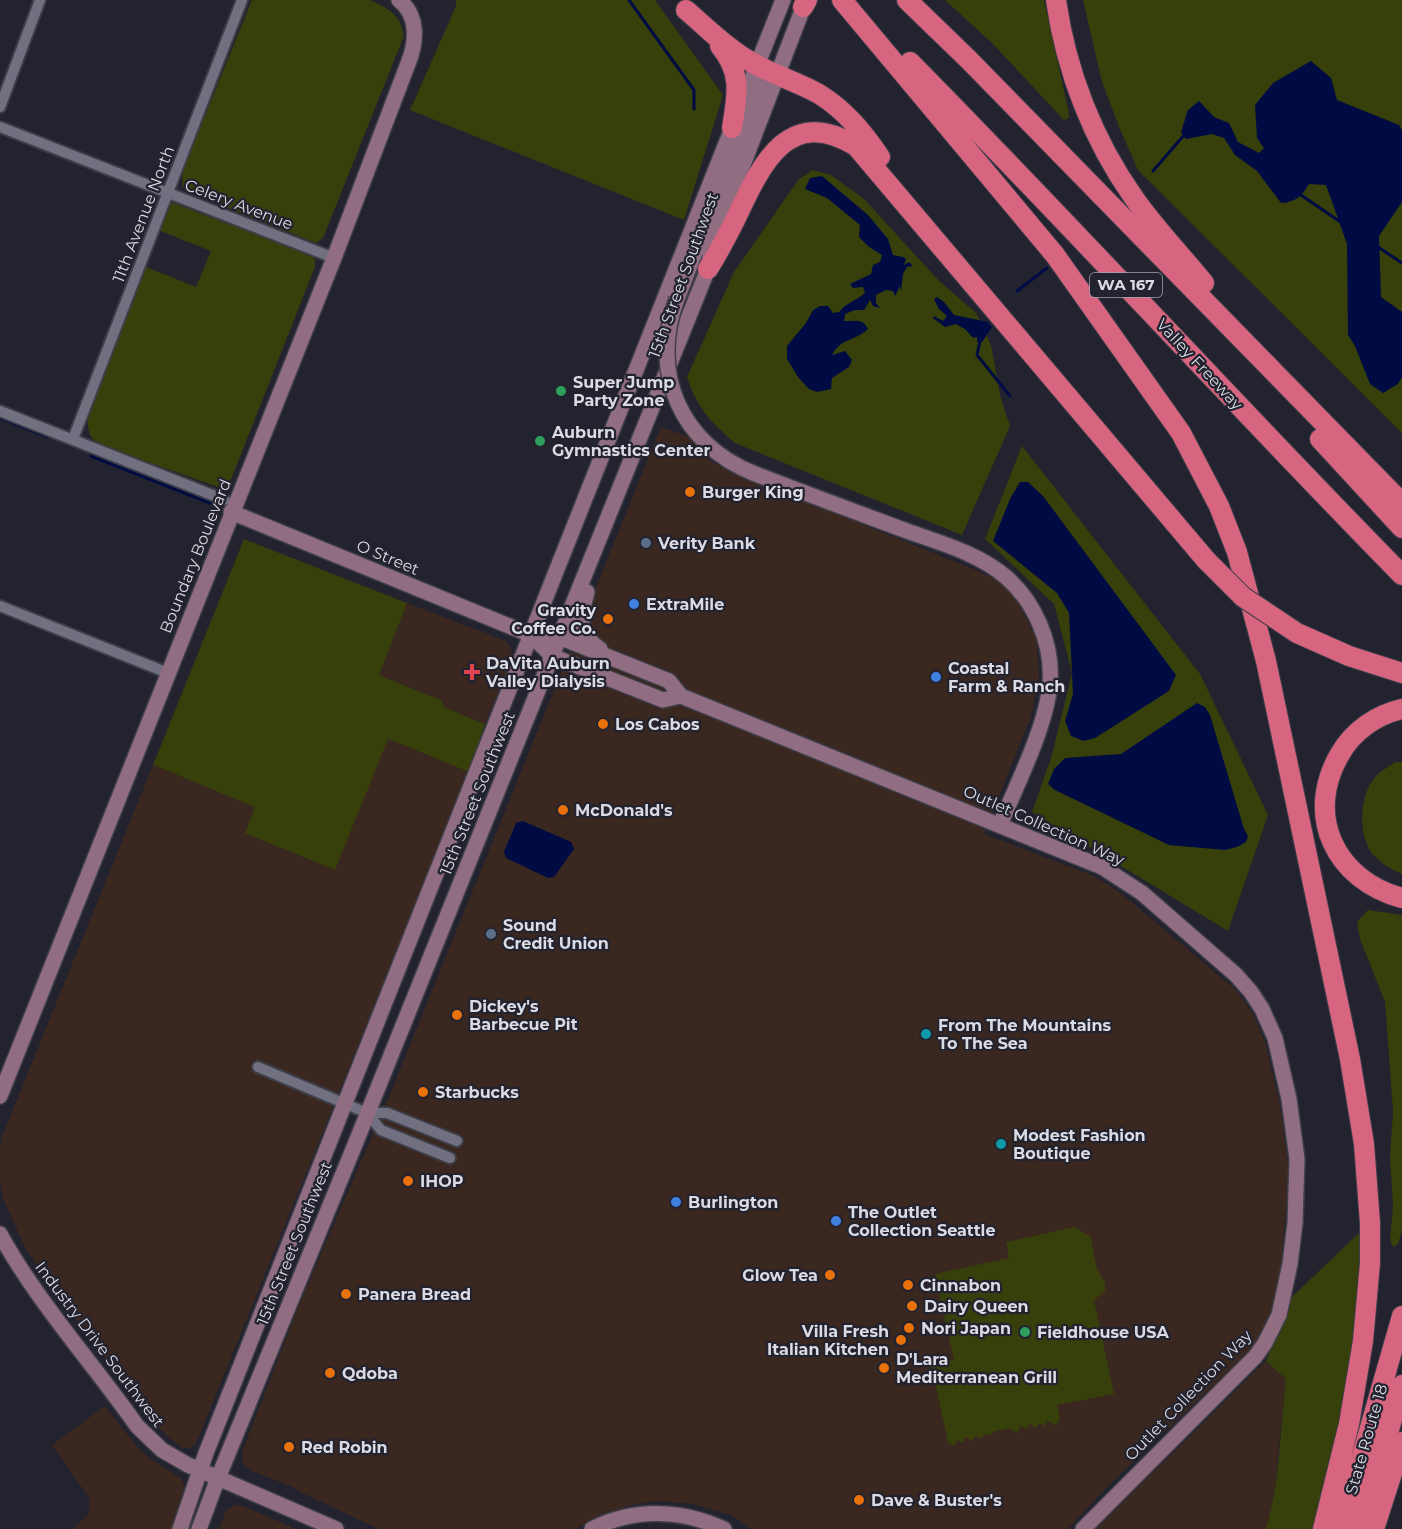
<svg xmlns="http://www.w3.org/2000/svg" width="1402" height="1529" font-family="Montserrat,sans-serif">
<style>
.commercial{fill:#392720}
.green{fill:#373f0a}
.water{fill:#000b44}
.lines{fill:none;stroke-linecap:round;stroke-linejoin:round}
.stream{stroke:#000b44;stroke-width:3}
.street-casing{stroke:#3e3e48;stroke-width:14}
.secondary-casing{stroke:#3e3e48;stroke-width:18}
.highway-casing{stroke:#3e3e48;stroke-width:22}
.street{stroke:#717080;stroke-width:10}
.secondary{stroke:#906d80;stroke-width:15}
.highway{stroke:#d86580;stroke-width:20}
.secondary-bridge-casing{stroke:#3e3e48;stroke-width:18;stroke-linecap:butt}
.highway-bridge-casing{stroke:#3e3e48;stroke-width:22;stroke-linecap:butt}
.secondary-bridge{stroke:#906d80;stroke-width:15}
.highway-bridge{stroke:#d86580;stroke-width:20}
.leisure-dot{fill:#2e9e5b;stroke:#232330;stroke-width:2}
.food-dot{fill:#e8710a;stroke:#232330;stroke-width:2}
.service-dot{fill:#5c6f8a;stroke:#232330;stroke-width:2}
.shop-dot{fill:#3f7fe0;stroke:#232330;stroke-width:2}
.health-dot{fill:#e0444e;stroke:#232330;stroke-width:2}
.culture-dot{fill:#0f9aa8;stroke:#232330;stroke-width:2}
.labels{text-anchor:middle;stroke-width:4.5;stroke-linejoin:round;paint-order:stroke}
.shield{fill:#232330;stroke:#a4a4ae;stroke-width:1.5}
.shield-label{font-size:15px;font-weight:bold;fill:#dbdbe4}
.street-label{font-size:16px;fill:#dbdbe4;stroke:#232330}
.poi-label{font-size:16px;font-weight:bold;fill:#dbdbe4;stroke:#232330;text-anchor:start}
</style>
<rect width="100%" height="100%" fill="#232330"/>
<path class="commercial" d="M 661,427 L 689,437 L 709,460 L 729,471 L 976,570 L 997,580 L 1005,587 L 1018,601 L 1037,640 L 1039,680 L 1031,717 L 984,834 L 1094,876 L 1122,894 L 1236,990 L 1253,1014 L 1265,1042 L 1280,1105 L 1288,1164 L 1288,1186 L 1279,1292 L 1261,1340 L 1108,1486 L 1068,1529 L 752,1529 L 731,1515 L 692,1504 L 657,1501 L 628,1506 L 575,1529 L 379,1529 L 298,1491 L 295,1488 L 252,1471 L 245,1466 L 242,1460 L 242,1452 L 299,1305 L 391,1092 Z
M 407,603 L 506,641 L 511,647 L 513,658 L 485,724 L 444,707 L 441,700 L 379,675 Z
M 388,739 L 469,772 L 196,1444 L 189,1448 L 183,1448 L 169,1438 L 142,1410 L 25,1248 L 3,1198 L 0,1181 L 0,1147 L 3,1134 L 153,765 L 256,807 L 245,833 Z
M 1266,1361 L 1286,1379 L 1276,1476 L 1272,1511 L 1267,1529 L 1096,1529 Z
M 105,1406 L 138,1448 L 151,1459 L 181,1478 L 185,1487 L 171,1529 L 72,1529 L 89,1514 L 90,1499 L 52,1445 Z
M 236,1505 L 241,1505 L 296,1529 L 219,1529 L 226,1510 Z"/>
<path class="green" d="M 252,0 L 369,0 C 388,7 400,14 404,36 L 323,238 L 316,243 L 188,192 L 182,186 L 183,170 Z
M 456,0 L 655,0 L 723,95 L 684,220 L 410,110 L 456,6 Z
M 945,0 L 1044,0 L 1068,109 L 1069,118 L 1064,120 L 992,43 Z
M 1083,0 L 1402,0 L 1402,433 L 1138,170 L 1120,129 L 1102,82 Z
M 813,170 L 831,175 L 864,199 L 939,281 L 976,313 L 991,345 L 1001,399 L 1010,426 L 962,535 L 735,443 C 710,421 698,410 687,377 L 734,272 L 799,179 Z
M 173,203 L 313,256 L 315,260 L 315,267 L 230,482 L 225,487 L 218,487 L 100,445 C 86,436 87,425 89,410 L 144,266 L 196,287 L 211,251 L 158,230 L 169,204 Z
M 1022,446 L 1200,674 L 1268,815 L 1228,931 L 1032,812 L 1052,755 L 1072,673 L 1054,604 L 985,539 Z
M 244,539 L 407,603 L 379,675 L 441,700 L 444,707 L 485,724 L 469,772 L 388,739 L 335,870 L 245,833 L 255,807 L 153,765 Z
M 1395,762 L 1402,762 L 1402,874 C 1392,870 1378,862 1371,852 C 1358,832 1359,795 1376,776 C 1380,771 1389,767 1395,762 Z
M 1368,910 L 1402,915 L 1402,1229 L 1398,1244 L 1393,1247 L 1390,1240 L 1393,1206 L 1390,1159 L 1393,1111 L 1385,1002 L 1360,939 L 1357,922 Z
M 1075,1227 L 1091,1237 C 1093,1247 1094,1258 1097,1268 C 1100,1277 1107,1279 1105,1291 L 1094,1300 L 1114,1394 L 1057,1405 L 1060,1418 L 1056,1426 L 1048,1421 L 1044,1426 L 1039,1423 L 1036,1428 L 1030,1424 L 1026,1429 L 1021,1426 L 1017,1433 L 1010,1428 L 993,1432 L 991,1435 L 984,1434 L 981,1439 L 975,1436 L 972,1441 L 966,1437 L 962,1443 L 958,1440 L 954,1446 L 948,1442 L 931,1365 L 954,1360 L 935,1274 L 1009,1258 L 1006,1242 Z
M 1361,1231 C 1368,1332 1338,1432 1316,1529 L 1266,1529 C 1280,1481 1280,1429 1286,1379 L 1266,1361 L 1292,1297 Z"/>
<path class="water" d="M 1311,61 L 1331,78 L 1337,100 L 1399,125 L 1402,130 L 1402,202 L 1379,236 L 1381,297 L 1402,312 L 1402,377 L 1398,384 L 1383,393 L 1370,384 L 1355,346 L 1348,335 L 1347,244 L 1326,185 L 1309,184 C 1302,196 1296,202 1281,203 L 1257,171 L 1235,155 L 1224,138 L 1212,134 L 1186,139 L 1181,132 L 1188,110 L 1199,101 L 1214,117 L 1229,123 L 1238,142 L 1259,153 L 1264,148 L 1257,138 L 1255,105 L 1273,83 Z
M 822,176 L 868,215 L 888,239 L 893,255 L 903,257 L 906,259 L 904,265 L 909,262 L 913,266 L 907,267 L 903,274 L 901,291 L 900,286 L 895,296 L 893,291 L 886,290 L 876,295 L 876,303 L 880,308 L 873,306 L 870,300 L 864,310 L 855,310 L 845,314 L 844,321 C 855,321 863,318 868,329 C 854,342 842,337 832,355 L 845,351 L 852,360 L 849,367 L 832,378 L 831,389 L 817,392 L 809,389 L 798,377 L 787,359 L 787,346 L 806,323 L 813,310 L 820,306 L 828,306 L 833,313 L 839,312 C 846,303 857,300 865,293 L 863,287 L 853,288 L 850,284 L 871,274 L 873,265 L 880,262 L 882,255 L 869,247 L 859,237 L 860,225 L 827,198 L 805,189 L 810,178 Z
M 937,297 L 944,302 L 954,315 L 988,322 L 992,327 L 982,342 L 977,342 L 977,337 L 973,338 L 965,329 L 956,324 L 945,327 L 933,318 L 934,316 L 943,321 L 947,316 L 939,309 L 934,299 Z
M 1020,482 L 1028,482 L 1043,496 L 1176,675 L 1169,691 L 1095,738 L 1084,741 L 1071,736 L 1065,721 L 1073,694 L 1069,613 L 1057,593 L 993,541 L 1010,499 Z
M 1197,703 L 1205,707 L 1210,715 L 1244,829 L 1248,836 L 1246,842 L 1237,847 L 1225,850 L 1169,845 L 1055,790 L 1048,784 L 1054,769 L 1065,758 L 1121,754 Z
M 523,821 L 571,842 L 574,849 L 554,877 L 548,878 L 506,858 L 504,852 L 516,823 Z"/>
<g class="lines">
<path class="stream" d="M 629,0 L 694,90 L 694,109
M 1153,171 L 1185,134
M 1298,193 L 1342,223
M 1378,247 L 1402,263
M 1017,291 L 1047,268
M 980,341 L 977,355 L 1010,396
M 0,418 L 48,437
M 91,456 L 210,503"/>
<defs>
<path id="street" d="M 0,107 L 40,0
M 0,127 L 334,258
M 0,411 L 225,500
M 73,439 L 242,0
M 0,606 L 168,673
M 258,1067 L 367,1113 L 387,1113 L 457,1141
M 367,1113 L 381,1130 L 450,1158"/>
<path id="secondary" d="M 677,299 L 766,70
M 753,473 C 804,493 856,512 907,531 C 940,543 978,553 1006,577 C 1035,602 1053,644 1050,683 C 1047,725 1017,784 1000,825
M 231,512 L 531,635 L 559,637 L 669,681 L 681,696 L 1102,867 L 1142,893 L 1236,975 L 1251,992 L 1262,1009 L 1275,1038 L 1289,1099 L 1297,1159 L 1295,1223 L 1290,1264 L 1279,1315 L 1265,1343 L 1255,1357 L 1083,1529
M 587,592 C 580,617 576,633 600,649
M 531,635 L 552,656 L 572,664 L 663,700 L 681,696
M 0,1096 L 334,258 L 409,61 C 417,40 418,15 399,0
M 0,1234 C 38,1303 92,1362 137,1426 L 162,1450 L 188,1465 L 336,1529
M 180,1529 L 206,1453 L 783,0
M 199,1529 L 218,1478 L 356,1142 L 708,269 L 711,249 L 806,0
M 592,1529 C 634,1508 681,1509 724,1529"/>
<path id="highway" d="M 842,0 L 1055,255 L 1181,433 L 1219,506 L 1237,552 L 1266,661 L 1350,1059 L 1364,1144 L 1370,1223 L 1370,1263 L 1363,1341 L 1349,1424 L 1323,1529
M 907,0 L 969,60 L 1402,503
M 1056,0 C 1066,71 1093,140 1134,198 C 1155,228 1181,255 1204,283
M 803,7 L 807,0
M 686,10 C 706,27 725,47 748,60 C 770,74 796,81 819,94 C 845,110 863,132 880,157
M 720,46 C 743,74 737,95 732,128
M 910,62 C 1076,230 1236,406 1402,575
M 708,269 C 719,252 728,234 737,216 C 762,163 789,105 856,146 L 1206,560
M 1320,439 L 1402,528
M 1297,633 L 1349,656 L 1402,673
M 1402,709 C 1376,715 1353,731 1340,754 C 1304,815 1335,880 1402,898
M 1341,1529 L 1402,1316
M 1360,1529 L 1402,1385
M 1374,1529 L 1402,1442"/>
</defs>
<use href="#street" class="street-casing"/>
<use href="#secondary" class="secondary-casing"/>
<use href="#highway" class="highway-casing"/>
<use href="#street" class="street"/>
<use href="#secondary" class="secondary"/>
<use href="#highway" class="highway"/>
<defs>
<path id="secondary-bridge" d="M 677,299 C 649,372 681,444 753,473"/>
<path id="highway-bridge" d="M 1206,560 L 1243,597 L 1297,633"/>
</defs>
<use href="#secondary-bridge" class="secondary-bridge-casing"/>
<use href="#highway-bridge" class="highway-bridge-casing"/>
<use href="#secondary-bridge" class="secondary-bridge"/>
<use href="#highway-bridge" class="highway-bridge"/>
</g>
<g class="leisure-dot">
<circle cx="561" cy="391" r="6"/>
<circle cx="540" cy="441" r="6"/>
<circle cx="1025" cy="1332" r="6"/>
</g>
<g class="food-dot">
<circle cx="690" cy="492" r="6"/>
<circle cx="608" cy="619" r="6"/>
<circle cx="603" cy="724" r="6"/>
<circle cx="563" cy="810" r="6"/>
<circle cx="457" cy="1015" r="6"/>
<circle cx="423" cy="1092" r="6"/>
<circle cx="408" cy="1181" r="6"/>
<circle cx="830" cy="1275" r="6"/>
<circle cx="908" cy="1285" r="6"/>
<circle cx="346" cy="1294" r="6"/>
<circle cx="912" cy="1306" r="6"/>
<circle cx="909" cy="1328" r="6"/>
<circle cx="901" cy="1340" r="6"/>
<circle cx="884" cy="1368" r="6"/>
<circle cx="330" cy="1373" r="6"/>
<circle cx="289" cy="1447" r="6"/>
<circle cx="859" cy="1500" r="6"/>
</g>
<g class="service-dot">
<circle cx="646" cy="543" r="6"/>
<circle cx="491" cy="934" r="6"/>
</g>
<g class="shop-dot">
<circle cx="634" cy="604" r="6"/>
<circle cx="936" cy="677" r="6"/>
<circle cx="676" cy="1202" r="6"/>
<circle cx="836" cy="1221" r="6"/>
</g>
<path class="health-dot" d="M469 663h6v6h6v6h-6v6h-6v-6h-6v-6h6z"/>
<g class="culture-dot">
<circle cx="926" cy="1034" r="6"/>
<circle cx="1001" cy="1144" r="6"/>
</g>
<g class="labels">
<rect class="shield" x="1090" y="273" width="72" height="24" rx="4.5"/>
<g class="shield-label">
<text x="1126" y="290">WA 167</text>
</g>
<g class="street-label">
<text transform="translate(239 204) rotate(21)" y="6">Celery Avenue</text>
<text transform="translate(143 214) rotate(-69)" y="6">11th Avenue North</text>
<text transform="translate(683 275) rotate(-70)" y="6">15th Street Southwest</text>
<text transform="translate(1200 364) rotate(47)" y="6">Valley Freeway</text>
<text transform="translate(195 556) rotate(-68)" y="6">Boundary Boulevard</text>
<text transform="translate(388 557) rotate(23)" y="6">O Street</text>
<text transform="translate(477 793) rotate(-68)" y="6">15th Street Southwest</text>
<text transform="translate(1044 825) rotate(24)" y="6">Outlet Collection Way</text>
<text transform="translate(294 1243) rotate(-68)" y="6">15th Street Southwest</text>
<text transform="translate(100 1344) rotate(53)" y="6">Industry Drive Southwest</text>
<text transform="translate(1188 1395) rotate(-46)" y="6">Outlet Collection Way</text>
<text transform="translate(1366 1439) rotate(-74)" y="6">State Route 18</text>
</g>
<g class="poi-label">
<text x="573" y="388">Super Jump<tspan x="573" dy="18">Party Zone</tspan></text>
<text x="552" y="438">Auburn<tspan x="552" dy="18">Gymnastics Center</tspan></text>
<text x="702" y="498">Burger King</text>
<text x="658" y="549">Verity Bank</text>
<text x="646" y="610">ExtraMile</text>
<text x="596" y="616" text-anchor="end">Gravity<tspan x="596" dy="18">Coffee Co.</tspan></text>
<text x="486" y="669">DaVita Auburn<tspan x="486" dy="18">Valley Dialysis</tspan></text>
<text x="948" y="674">Coastal<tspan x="948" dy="18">Farm &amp; Ranch</tspan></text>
<text x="615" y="730">Los Cabos</text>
<text x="575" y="816">McDonald's</text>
<text x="503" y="931">Sound<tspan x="503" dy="18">Credit Union</tspan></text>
<text x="469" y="1012">Dickey's<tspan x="469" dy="18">Barbecue Pit</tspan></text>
<text x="938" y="1031">From The Mountains<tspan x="938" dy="18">To The Sea</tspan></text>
<text x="435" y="1098">Starbucks</text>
<text x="1013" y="1141">Modest Fashion<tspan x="1013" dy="18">Boutique</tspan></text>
<text x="420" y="1187">IHOP</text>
<text x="688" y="1208">Burlington</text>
<text x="848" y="1218">The Outlet<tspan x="848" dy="18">Collection Seattle</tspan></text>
<text x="818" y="1281" text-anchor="end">Glow Tea</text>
<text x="920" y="1291">Cinnabon</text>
<text x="358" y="1300">Panera Bread</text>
<text x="924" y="1312">Dairy Queen</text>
<text x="921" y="1334">Nori Japan</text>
<text x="889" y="1337" text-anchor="end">Villa Fresh<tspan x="889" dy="18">Italian Kitchen</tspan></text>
<text x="1037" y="1338">Fieldhouse USA</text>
<text x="896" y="1365">D'Lara<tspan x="896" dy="18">Mediterranean Grill</tspan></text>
<text x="342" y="1379">Qdoba</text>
<text x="301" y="1453">Red Robin</text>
<text x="871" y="1506">Dave &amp; Buster's</text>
</g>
</g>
</svg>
